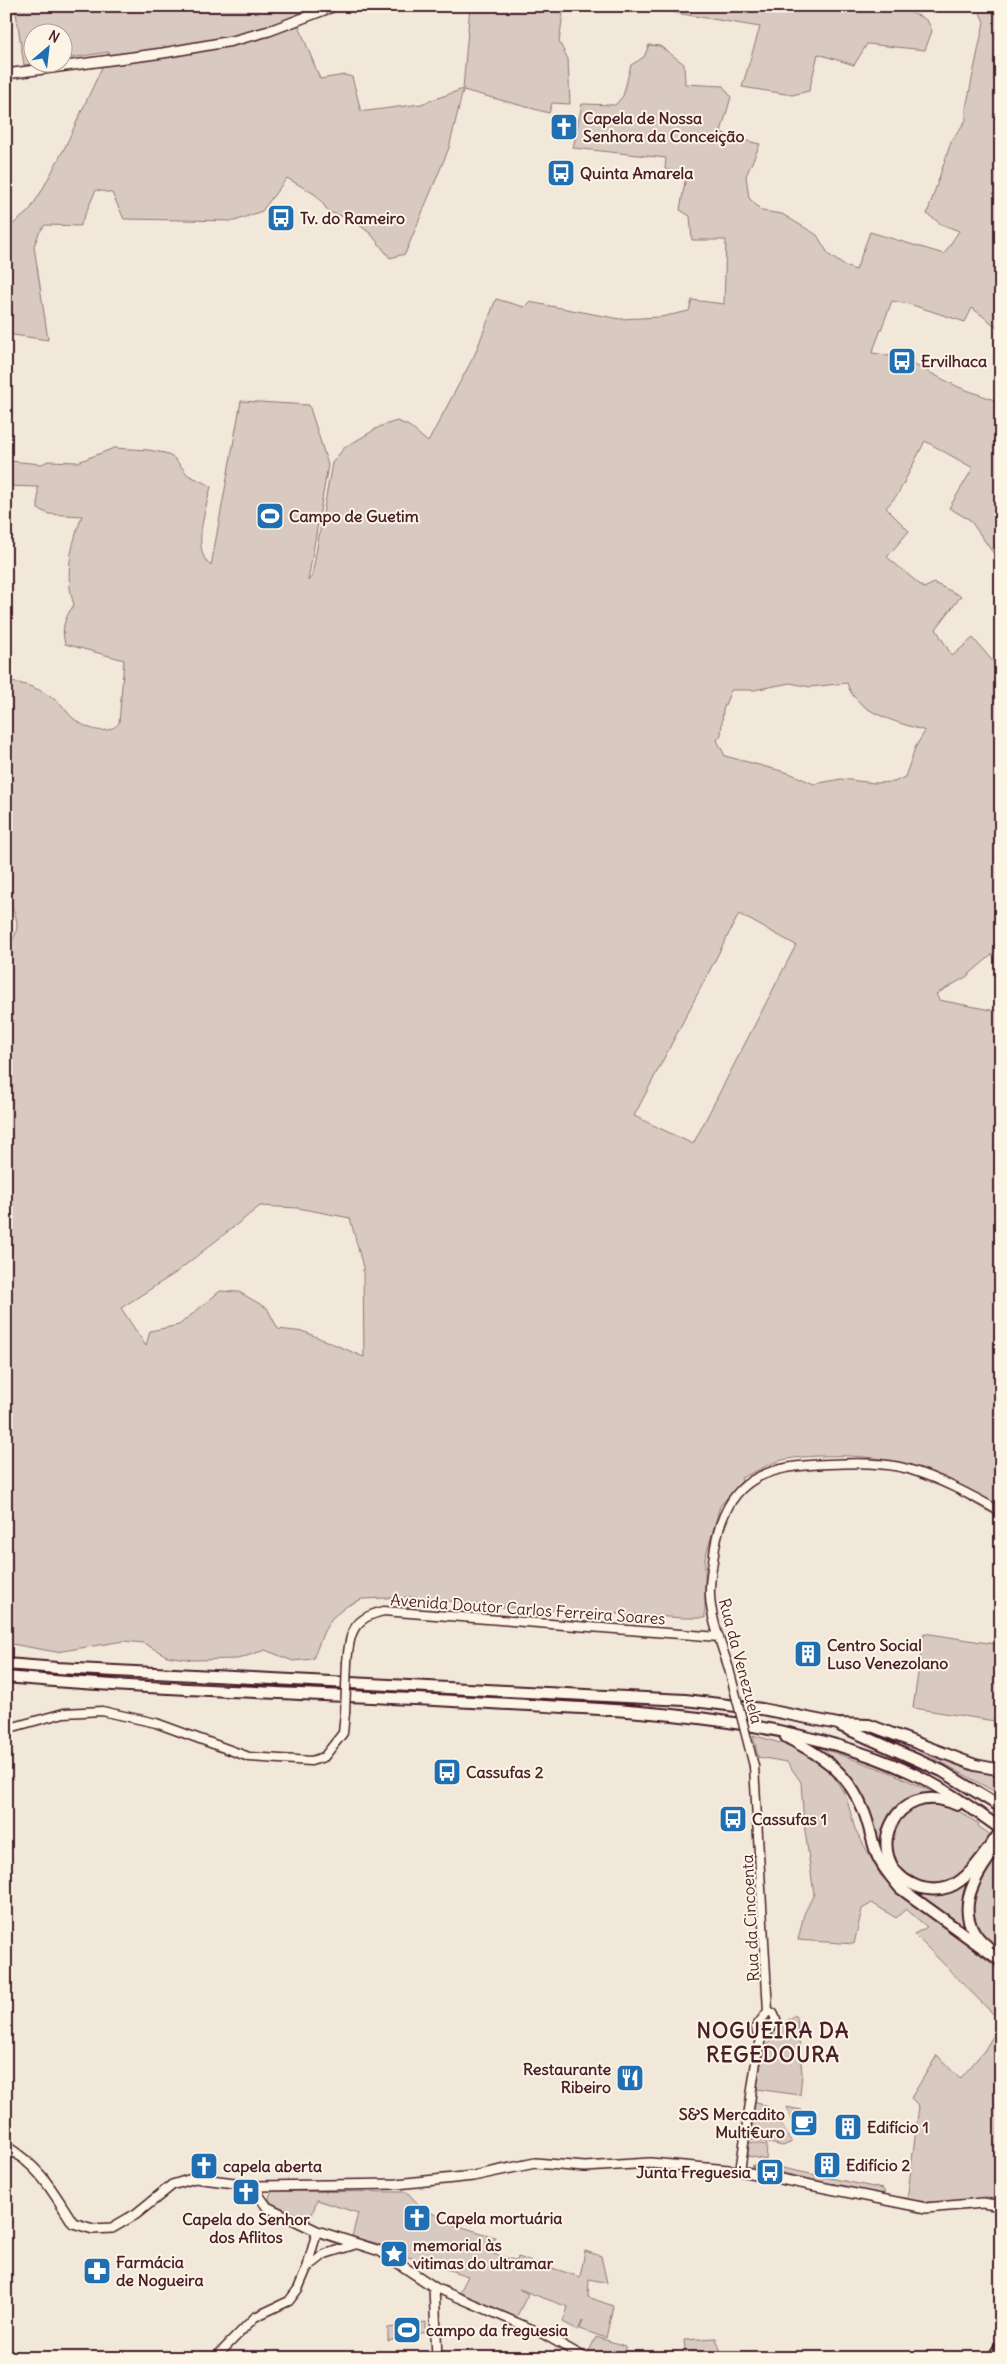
<svg xmlns="http://www.w3.org/2000/svg" width="1007" height="2364" font-family="Delius,sans-serif">
<style>
.green{fill:#d8cac0;stroke:#917476;fill-rule:evenodd}
.lines{fill:none;stroke-linecap:round;stroke-linejoin:round}
.tertiary-casing{stroke:#4a1f2b;stroke-width:11}
.secondary-casing{stroke:#4a1f2b;stroke-width:12}
.motorway-casing{stroke:#4a1f2b;stroke-width:14}
.tertiary{stroke:#fcf5e5;stroke-width:8}
.secondary{stroke:#fcf5e5;stroke-width:9}
.motorway{stroke:#fcf5e5;stroke-width:10}
.tertiary-bridge-casing{stroke:#4a1f2b;stroke-width:11;stroke-linecap:butt}
.tertiary-bridge{stroke:#fcf5e5;stroke-width:8}
.labels{text-anchor:middle;stroke-width:4;stroke-linejoin:round;paint-order:stroke}
.poi-label{font-size:16px;font-weight:bold;fill:#4a1f2b;stroke:#fcf5e5;text-anchor:start}
.street-label{font-size:16px;fill:#4a1f2b;stroke:#fcf5e5}
.district-label{font-size:21px;font-weight:bold;letter-spacing:1px;fill:#4a1f2b;stroke:#fcf5e5}
</style>
<rect width="100%" height="100%" fill="#f1e8da"/>
<filter id="ink" filterUnits="userSpaceOnUse"><feTurbulence type="fractalNoise" baseFrequency=".02" numOctaves="2"/><feDisplacementMap in="SourceGraphic" scale="10" xChannelSelector="R" yChannelSelector="G"/><feConvolveMatrix kernelMatrix="1 2 1 2 8 2 1 2 1" color-interpolation-filters="sRGB"/></filter>
<g filter="url(#ink)">
<path class="green" d="M 15,6 L 316,6 L 295,16 L 320,79 L 345,75 L 352,77 L 361,111 L 367,111 L 421,104 L 463,89 L 470,6 L 564,6 L 559,42 L 568,59 L 570,104 L 552,103 L 549,113 L 463,90 L 449,148 L 405,254 L 390,258 L 371,234 L 353,220 L 329,212 L 316,195 L 287,178 L 262,211 L 235,221 L 124,219 L 112,193 L 96,190 L 80,226 L 45,225 L 39,233 L 34,246 L 48,340 L 6,334 L 6,230 L 29,211 L 41,192 L 65,147 L 109,52 L 63,59 L 62,32 L 32,32 L 32,62 L 41,63 L 24,65 Z
M 633,6 L 810,6 L 831,10 L 834,6 C 853,6 914,7 927,21 C 929,23 931,28 932,31 L 925,50 L 867,44 L 854,65 L 818,54 L 809,91 L 792,95 L 742,87 L 760,27 L 670,12 L 632,8 Z
M 977,6 L 1001,6 L 1001,330 L 972,308 L 965,322 L 909,304 L 892,301 L 872,353 C 905,356 932,375 961,388 C 974,393 988,397 1001,403 L 1001,428 L 994,440 L 1001,444 L 1001,564 L 970,520 L 949,508 L 973,468 L 925,441 L 898,494 L 886,508 L 909,531 L 887,557 L 924,588 L 934,583 L 961,596 L 936,629 L 952,656 L 973,638 L 1001,671 L 1001,947 L 966,977 L 936,994 L 939,1000 L 1001,1012 L 1001,1518 C 964,1500 928,1473 889,1461 C 868,1454 800,1454 779,1461 C 766,1465 753,1473 741,1478 L 742,1481 L 720,1506 L 705,1559 L 705,1618 L 684,1618 L 502,1607 L 411,1597 L 362,1599 L 347,1606 L 332,1618 L 324,1631 L 313,1659 L 293,1661 L 265,1650 L 238,1659 L 193,1660 L 167,1656 L 143,1643 L 124,1641 L 56,1652 L 6,1643 L 6,950 C 23,927 18,919 6,895 L 6,682 C 25,682 42,690 57,701 C 64,706 67,713 73,718 C 86,729 107,737 119,723 L 124,660 L 65,644 C 61,629 64,618 74,605 C 64,574 71,546 82,516 L 49,514 L 38,509 L 38,487 L 6,486 L 6,456 L 9,461 L 42,464 L 48,461 L 78,462 L 114,448 L 148,450 L 165,453 L 175,459 L 188,475 L 211,486 C 207,507 190,550 211,566 L 241,401 L 309,405 L 328,465 L 308,581 L 312,576 L 332,463 L 344,448 L 381,426 L 397,421 L 409,426 L 428,442 L 475,354 L 496,299 L 524,307 L 529,302 L 620,319 L 661,317 L 689,311 L 692,300 L 724,304 L 726,240 L 692,240 L 690,216 L 680,210 L 686,176 L 665,169 L 666,158 L 573,148 L 582,104 L 615,105 L 623,96 L 631,65 L 644,57 L 649,45 L 660,46 L 684,64 L 685,84 L 723,86 L 731,97 L 721,132 L 734,138 L 760,144 L 746,176 L 749,198 L 762,211 L 782,214 L 817,235 L 829,255 L 845,266 L 856,270 L 870,232 L 944,254 L 959,231 L 941,224 L 927,214 L 951,142 L 966,120 L 966,108 L 984,22 ZM 790,683 L 810,687 L 847,683 C 855,713 898,722 925,731 L 915,748 L 905,777 L 894,782 L 875,783 L 841,779 L 814,784 L 789,773 L 725,756 L 717,740 L 721,735 L 723,710 L 731,690 L 754,690 ZM 739,914 L 796,945 L 693,1144 L 634,1116 ZM 260,1206 L 298,1208 L 350,1218 L 363,1267 L 364,1357 L 305,1332 L 278,1329 L 267,1308 L 239,1292 L 220,1291 L 179,1325 L 150,1331 L 146,1346 L 121,1308 L 174,1274 Z
M 924,1633 L 1001,1645 L 1001,1722 L 913,1708 Z
M 875,1730 L 1001,1772 L 1001,1795 L 926,1754 L 874,1732 Z
M 753,1735 L 804,1750 L 831,1772 L 846,1796 L 855,1829 L 881,1876 L 1001,1971 L 1001,2022 L 914,1934 L 927,1927 L 906,1909 L 896,1918 L 872,1903 L 862,1909 L 854,1944 L 798,1940 L 804,1914 L 814,1894 L 804,1824 L 801,1782 L 787,1762 L 758,1757 Z
M 810,1744 L 892,1773 L 934,1793 C 900,1795 875,1819 884,1855 L 882,1856 L 876,1839 L 828,1757 Z
M 927,1802 L 949,1805 L 979,1824 L 978,1826 L 991,1835 C 980,1848 970,1866 956,1876 C 921,1899 876,1861 897,1824 C 904,1811 912,1805 927,1802 Z
M 1001,1852 L 1001,1952 C 959,1916 968,1890 1001,1852 Z
M 965,1883 L 966,1884 C 959,1900 963,1917 970,1933 L 912,1889 Z
M 795,2015 L 797,2018 L 802,2074 L 800,2095 L 756,2089 L 762,2058 L 775,2030 Z
M 1001,2023 L 1001,2199 L 942,2203 L 907,2200 L 919,2106 L 911,2098 L 937,2055 L 960,2079 L 984,2051 Z
M 755,2101 L 772,2109 L 792,2142 L 783,2146 L 750,2139 Z
M 786,2107 L 802,2110 L 799,2119 L 800,2133 L 796,2132 Z
M 748,2142 L 767,2145 L 766,2160 L 748,2156 Z
M 758,2163 L 883,2189 L 886,2196 L 751,2166 Z
M 272,2191 L 407,2192 L 420,2206 L 449,2223 L 495,2237 L 491,2253 L 517,2261 L 518,2257 L 580,2277 L 585,2251 L 601,2256 L 607,2283 L 589,2279 L 588,2297 L 613,2306 L 606,2338 L 580,2329 L 583,2320 L 578,2330 L 563,2322 L 568,2307 L 519,2289 L 528,2294 L 515,2320 L 458,2296 L 468,2276 L 405,2256 L 398,2252 L 395,2256 L 376,2243 L 352,2237 L 358,2213 L 317,2200 L 309,2223 L 272,2207 L 269,2198 Z
M 426,2322 L 426,2332 L 388,2341 L 388,2328 Z
M 596,2337 L 625,2346 L 626,2358 L 591,2358 L 587,2355 Z
M 716,2338 L 723,2358 L 686,2358 L 684,2340 Z"/>
<g class="lines">
<defs>
<path id="tertiary" d="M 347,1662 C 350,1633 352,1618 384,1611 L 719,1637
M 729,1669 C 722,1646 711,1620 710,1596 C 709,1580 713,1563 715,1547 C 727,1477 766,1466 829,1464 C 855,1463 883,1462 908,1469 C 941,1479 971,1495 1001,1512
M 6,1729 L 64,1713 L 102,1711 L 156,1723 L 249,1757 L 311,1761 L 324,1757 L 343,1733 L 345,1713
M 754,1766 L 768,2011
M 768,2011 L 773,2013 L 776,2019 L 767,2033 L 762,2035 L 757,2032 L 756,2027 Z
M 740,2171 L 757,2055 L 762,2035
M 307,2268 L 325,2254 L 357,2244
M 434,2287 L 541,2333 L 586,2358
M 215,2358 L 255,2317 L 289,2301 L 298,2289 L 307,2268 L 317,2231"/>
<path id="secondary" d="M 6,74 L 163,53 L 232,41 L 269,31 L 335,6
M 6,2146 C 42,2169 51,2189 73,2223 L 93,2229 L 112,2228 L 136,2214 L 172,2185 L 195,2178 L 258,2186 L 397,2184 L 473,2176 L 535,2163 L 585,2167 L 650,2163 L 740,2171 L 926,2208 L 983,2203 L 1001,2206
M 258,2186 L 259,2196 L 267,2207 L 317,2231 L 380,2251 L 434,2287 L 437,2358"/>
<path id="motorway" d="M 6,1664 L 57,1668 L 685,1700 L 762,1709 L 838,1724 L 869,1725 L 975,1765 L 1001,1770
M 6,1677 C 161,1691 317,1693 472,1702 C 614,1710 778,1712 910,1772 C 942,1787 972,1808 1001,1829
M 841,1726 L 942,1771 L 1001,1807
M 786,1737 C 823,1756 848,1772 864,1812 C 870,1827 872,1843 878,1857 C 883,1868 892,1878 900,1888 L 1001,1961
M 957,1805 C 894,1776 860,1858 912,1884 C 923,1890 938,1891 949,1887 C 971,1879 987,1849 1001,1831
M 987,1946 C 951,1917 972,1880 994,1851
M 993,2358 L 1001,2345"/>
</defs>
<use href="#tertiary" class="tertiary-casing"/>
<use href="#secondary" class="secondary-casing"/>
<use href="#motorway" class="motorway-casing"/>
<use href="#tertiary" class="tertiary"/>
<use href="#secondary" class="secondary"/>
<use href="#motorway" class="motorway"/>
<defs>
<path id="tertiary-bridge" d="M 729,1669 L 754,1766
M 345,1713 L 347,1662"/>
</defs>
<use href="#tertiary-bridge" class="tertiary-bridge-casing"/>
<use href="#tertiary-bridge" class="tertiary-bridge"/>
</g>
</g>
<defs>
<symbol id="church-square" viewBox="-11 -11 22 22"><rect x="-9" y="-9" width="18" height="18" rx="4" fill="#1f6fb2" stroke="#fcf5e5"/><path d="M-1.2-6h2.4v3.5h3.3v2.4h-3.3V6h-2.4V-.1h-3.3v-2.4h3.3Z" fill="#fff"/></symbol>
<symbol id="bus-square" viewBox="-11 -11 22 22"><rect x="-9" y="-9" width="18" height="18" rx="4" fill="#1f6fb2" stroke="#fcf5e5"/><path d="M-5-6H5V4H4V6H2V4H-2V6H-4V4H-5ZM-3.5-4V0h7V-4ZM-3.5 1.2v1.5H-2V1.2ZM2 1.2v1.5H3.5V1.2Z" fill="#fff"/></symbol>
<symbol id="stadium-square" viewBox="-11 -11 22 22"><rect x="-9" y="-9" width="18" height="18" rx="4" fill="#1f6fb2" stroke="#fcf5e5"/><path d="M0-5a6.5 5 0 1 0 0 10a6.5 5 0 1 0 0-10ZM-3.5-1.8h7v3.6h-7Z" fill="#fff"/></symbol>
<symbol id="building-square" viewBox="-11 -11 22 22"><rect x="-9" y="-9" width="18" height="18" rx="4" fill="#1f6fb2" stroke="#fcf5e5"/><path d="M-4-6H4V6H1V3H-1V6H-4ZM-2.5-4.3h1.7v1.8h-1.7ZM.8-4.3h1.7v1.8H.8ZM-2.5-1h1.7V.8h-1.7ZM.8-1h1.7V.8H.8Z" fill="#fff"/></symbol>
<symbol id="restaurant-square" viewBox="-11 -11 22 22"><rect x="-9" y="-9" width="18" height="18" rx="4" fill="#1f6fb2" stroke="#fcf5e5"/><path d="M-5-6h1v4h1v-4h1v4h1v-4h1v5L-1.5 .5V6h-2V.5L-5-1ZM5-6V6H3V1.5H1.5Q1.5-4 5-6Z" fill="#fff"/></symbol>
<symbol id="cafe-square" viewBox="-11 -11 22 22"><rect x="-9" y="-9" width="18" height="18" rx="4" fill="#1f6fb2" stroke="#fcf5e5"/><path d="M-5.5-4.5H6V0H3Q3 3.5 0 3.5H-2.5Q-5.5 3.5-5.5 0ZM3-3.2v2h1.7v-2ZM-6 4.5H4V6H-6Z" fill="#fff"/></symbol>
<symbol id="sight-square" viewBox="-11 -11 22 22"><rect x="-9" y="-9" width="18" height="18" rx="4" fill="#1f6fb2" stroke="#fcf5e5"/><path d="M0-6L1.8-2.2L6-1.7L2.9 1.2L3.7 5.4L0 3.3L-3.7 5.4L-2.9 1.2L-6-1.7L-1.8-2.2Z" fill="#fff"/></symbol>
<symbol id="pharmacy-square" viewBox="-11 -11 22 22"><rect x="-9" y="-9" width="18" height="18" rx="4" fill="#1f6fb2" stroke="#fcf5e5"/><path d="M-2-6h4v4h4v4h-4v4h-4v-4h-4v-4h4Z" fill="#fff"/></symbol>
</defs>
<g fill-rule="evenodd">
<use href="#church-square" x="548" y="111" width="32" height="32"/>
<use href="#bus-square" x="545" y="157" width="32" height="32"/>
<use href="#bus-square" x="265" y="202" width="32" height="32"/>
<use href="#bus-square" x="886" y="345" width="32" height="32"/>
<use href="#stadium-square" x="254" y="500" width="32" height="32"/>
<use href="#building-square" x="792" y="1638" width="32" height="32"/>
<use href="#bus-square" x="431" y="1756" width="32" height="32"/>
<use href="#bus-square" x="717" y="1803" width="32" height="32"/>
<use href="#restaurant-square" x="614" y="2062" width="32" height="32"/>
<use href="#cafe-square" x="788" y="2107" width="32" height="32"/>
<use href="#building-square" x="832" y="2111" width="32" height="32"/>
<use href="#building-square" x="811" y="2149" width="32" height="32"/>
<use href="#church-square" x="188" y="2150" width="32" height="32"/>
<use href="#bus-square" x="754" y="2156" width="32" height="32"/>
<use href="#church-square" x="230" y="2176" width="32" height="32"/>
<use href="#church-square" x="401" y="2202" width="32" height="32"/>
<use href="#sight-square" x="378" y="2238" width="32" height="32"/>
<use href="#pharmacy-square" x="81" y="2255" width="32" height="32"/>
<use href="#stadium-square" x="391" y="2314" width="32" height="32"/>
</g>
<g class="labels">
<g class="poi-label">
<text x="583" y="124">Capela de Nossa<tspan x="583" dy="18">Senhora da Conceição</tspan></text>
<text x="580" y="179">Quinta Amarela</text>
<text x="300" y="224">Tv. do Rameiro</text>
<text x="921" y="367">Ervilhaca</text>
<text x="289" y="522">Campo de Guetim</text>
<text x="827" y="1651">Centro Social<tspan x="827" dy="18">Luso Venezolano</tspan></text>
<text x="466" y="1778">Cassufas 2</text>
<text x="752" y="1825">Cassufas 1</text>
<text x="611" y="2075" text-anchor="end">Restaurante<tspan x="611" dy="18">Ribeiro</tspan></text>
<text x="785" y="2120" text-anchor="end">S&amp;S Mercadito<tspan x="785" dy="18">Multi€uro</tspan></text>
<text x="867" y="2133">Edifício 1</text>
<text x="846" y="2171">Edifício 2</text>
<text x="223" y="2172">capela aberta</text>
<text x="751" y="2178" text-anchor="end">Junta Freguesia</text>
<text x="436" y="2224">Capela mortuária</text>
<text x="246" y="2225" text-anchor="middle">Capela do Senhor<tspan x="246" dy="18">dos Aflitos</tspan></text>
<text x="413" y="2251">memorial às<tspan x="413" dy="18">vitimas do ultramar</tspan></text>
<text x="116" y="2268">Farmácia<tspan x="116" dy="18">de Nogueira</tspan></text>
<text x="426" y="2336">campo da freguesia</text>
</g>
<g class="street-label">
<text transform="translate(528 1609) rotate(4)" y="6">Avenida Doutor Carlos Ferreira Soares</text>
<text transform="translate(741 1661) rotate(75)" y="6">Rua da Venezuela</text>
<text transform="translate(750 1918) rotate(-93)" y="6">Rua da Cincoenta</text>
</g>
<g class="district-label">
<text x="773" y="2038">NOGUEIRA DA<tspan x="773" dy="24">REGEDOURA</tspan></text>
</g>
</g>
<rect width="1007" height="2364" fill="none" stroke="#fcf5e5" stroke-width="25"/>
<rect x="12" y="12" width="982" height="2339" fill="none" stroke="#4a1f2b" stroke-width="2" filter="url(#ink)"/>
<g transform="translate(48 48) rotate(28)"><circle r="24" fill="#fcf5e5" stroke="#b59f9b"/>
<path d="M0-4L9 19L0 12L-9 19Z" fill="#1f6fb2"/>
<text y="-8" font-size="14" font-weight="bold" text-anchor="middle" fill="#4a1f2b">N</text>
</g>
</svg>
